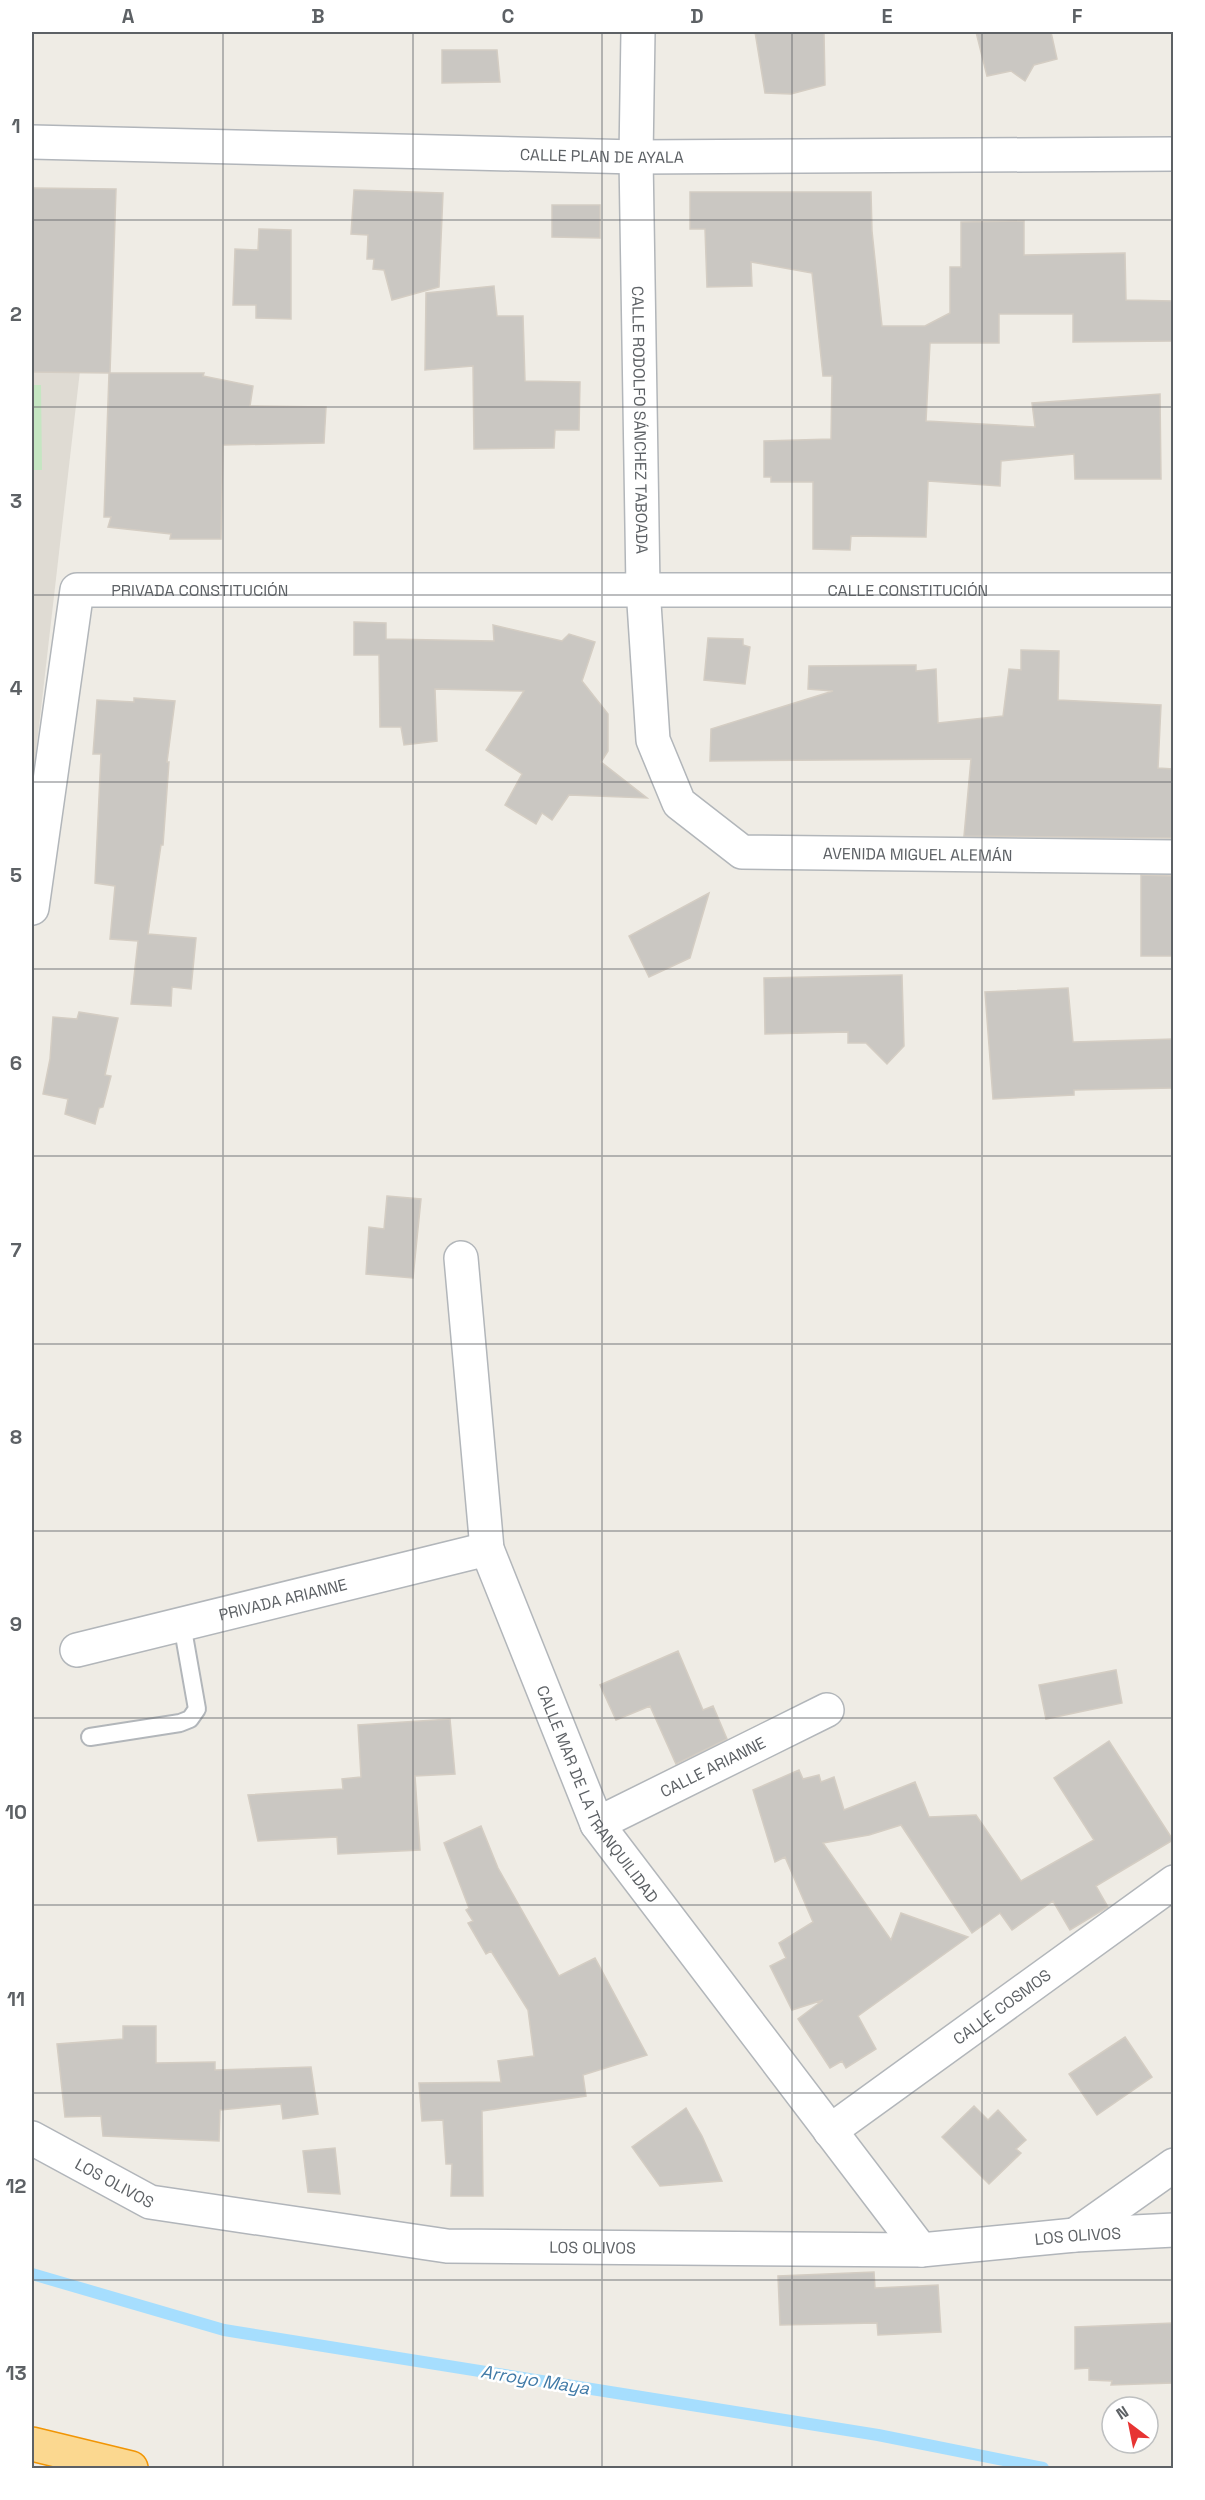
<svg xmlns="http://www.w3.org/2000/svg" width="1205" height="2500" font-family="'Space Grotesk',sans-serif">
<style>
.education{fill:#dfdbd3}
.green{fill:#c5e6c2}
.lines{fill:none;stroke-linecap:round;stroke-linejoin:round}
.stream{stroke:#a6defe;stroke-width:12}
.building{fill:#cac7c2;stroke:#d4cdc3;stroke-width:1.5}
.lane-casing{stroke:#b2b6ba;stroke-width:20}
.street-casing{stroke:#b2b6ba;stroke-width:36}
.secondary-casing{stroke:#b1b5ba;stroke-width:36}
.highway-casing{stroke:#f19504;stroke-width:36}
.lane{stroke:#fff;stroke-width:16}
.street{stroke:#fff;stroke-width:33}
.secondary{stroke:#fff;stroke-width:33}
.highway{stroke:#fbd890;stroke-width:33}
.grid{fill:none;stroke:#5d6165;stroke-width:1.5;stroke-opacity:0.55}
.labels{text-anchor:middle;stroke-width:5;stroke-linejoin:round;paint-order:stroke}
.street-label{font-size:16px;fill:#5d6165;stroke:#fff}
.water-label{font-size:18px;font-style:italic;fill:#407aa7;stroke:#fff}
.neatline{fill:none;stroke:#5d6165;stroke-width:2}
.grid-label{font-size:20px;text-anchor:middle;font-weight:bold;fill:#5d6165}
</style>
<rect width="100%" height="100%" fill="#efece5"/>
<path class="education" d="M 32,362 L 81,362 L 32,787 Z"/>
<path class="green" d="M 32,385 L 41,385 L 42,470 L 32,470 Z"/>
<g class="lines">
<path class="stream" d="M 32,2274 L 224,2330 L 878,2435 L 1043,2468"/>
</g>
<path class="building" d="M 755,32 L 824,32 L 825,85 L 791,94 L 765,93 Z
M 976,32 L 1051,32 L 1057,59 L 1034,65 L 1025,81 L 1011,71 L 987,76 Z
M 442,50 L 497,50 L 500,82 L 442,83 Z
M 32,188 L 116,189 L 110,373 L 204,373 L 203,376 L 253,386 L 250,406 L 326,407 L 324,443 L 223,445 L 221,539 L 170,539 L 171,534 L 108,527 L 111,517 L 104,517 L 109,373 L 32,372 Z
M 354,190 L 443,193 L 439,287 L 392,300 L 384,270 L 373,269 L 374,259 L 367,259 L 368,235 L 351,234 Z
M 690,192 L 871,192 L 872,231 L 882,326 L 925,326 L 950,313 L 950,267 L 961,267 L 961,222 L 1024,221 L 1024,255 L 1125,253 L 1126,300 L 1173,301 L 1173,341 L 1073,342 L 1073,314 L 999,314 L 999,343 L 930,343 L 926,421 L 1035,427 L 1032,403 L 1160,394 L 1161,479 L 1075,479 L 1074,454 L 1001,461 L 1000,486 L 928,481 L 926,537 L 851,536 L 850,550 L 813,549 L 813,482 L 771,482 L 771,477 L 764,477 L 764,441 L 831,439 L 832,376 L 823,376 L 812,273 L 751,262 L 752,286 L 707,287 L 705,229 L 690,229 Z
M 552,205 L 600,205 L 600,238 L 552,237 Z
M 259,229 L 291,230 L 291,319 L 256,318 L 256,305 L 233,305 L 235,249 L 258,250 Z
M 494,286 L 497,316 L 523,316 L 525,381 L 580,382 L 579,430 L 555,430 L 554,448 L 474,449 L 473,366 L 425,370 L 426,293 Z
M 354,622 L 386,623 L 386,639 L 494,641 L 493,625 L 562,641 L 569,634 L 595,642 L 582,681 L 608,714 L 608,751 L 601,762 L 647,798 L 569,795 L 552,820 L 542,813 L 536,824 L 505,805 L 522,774 L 486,750 L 524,691 L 435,689 L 437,741 L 404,745 L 401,727 L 380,727 L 379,655 L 354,655 Z
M 708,638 L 743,639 L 743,645 L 750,647 L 745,684 L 704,680 Z
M 1021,650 L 1059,651 L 1058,700 L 1161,705 L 1158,768 L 1173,769 L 1173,838 L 964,836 L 971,759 L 710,761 L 711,729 L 833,691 L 808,689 L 809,666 L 916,665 L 916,671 L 936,669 L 938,723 L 1003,716 L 1009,669 L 1021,670 Z
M 134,698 L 175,701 L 167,762 L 169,762 L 163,845 L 161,845 L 148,934 L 196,938 L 191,989 L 172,987 L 171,1006 L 131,1004 L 138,941 L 110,939 L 115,886 L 95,883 L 101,754 L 93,754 L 97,700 L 134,702 Z
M 1141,875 L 1173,876 L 1173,956 L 1141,956 Z
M 709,893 L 690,958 L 649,977 L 629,936 Z
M 902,975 L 904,1046 L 887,1064 L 866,1043 L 848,1043 L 848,1032 L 765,1034 L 764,978 Z
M 1068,988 L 1073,1042 L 1173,1039 L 1173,1088 L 1074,1090 L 1074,1095 L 993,1099 L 985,992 Z
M 79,1012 L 118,1018 L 105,1075 L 111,1076 L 103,1107 L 99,1108 L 95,1124 L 65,1114 L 68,1099 L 43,1094 L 50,1059 L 53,1017 L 77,1019 Z
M 387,1196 L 421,1199 L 413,1278 L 366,1274 L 369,1227 L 384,1229 Z
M 678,1651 L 703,1710 L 713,1706 L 727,1739 L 676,1764 L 650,1706 L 616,1720 L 600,1685 Z
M 1116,1670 L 1122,1703 L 1046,1719 L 1039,1685 Z
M 450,1719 L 455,1774 L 415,1776 L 420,1850 L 338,1854 L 337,1837 L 258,1841 L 248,1795 L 343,1789 L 342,1779 L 361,1777 L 358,1725 Z
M 1109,1741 L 1173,1840 L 1096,1886 L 1108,1907 L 1070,1930 L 1053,1901 L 1012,1930 L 1000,1913 L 972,1933 L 901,1825 L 869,1835 L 823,1843 L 891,1940 L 901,1913 L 968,1937 L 858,2016 L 876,2049 L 846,2068 L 842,2061 L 830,2068 L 798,2019 L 823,2000 L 792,2010 L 770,1966 L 786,1958 L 779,1943 L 813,1922 L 785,1857 L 775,1862 L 753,1790 L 799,1770 L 803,1779 L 819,1775 L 821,1782 L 834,1777 L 844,1810 L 915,1782 L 929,1817 L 976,1815 L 1021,1881 L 1094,1840 L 1054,1778 Z
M 481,1826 L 498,1868 L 559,1976 L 595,1958 L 647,2055 L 583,2075 L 586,2096 L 482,2111 L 483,2196 L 451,2196 L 452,2164 L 446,2164 L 443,2120 L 422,2121 L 419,2083 L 501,2082 L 498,2061 L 534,2056 L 528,2010 L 491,1951 L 486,1954 L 468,1923 L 473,1921 L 466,1910 L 469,1908 L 444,1843 Z
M 123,2026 L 156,2026 L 156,2063 L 215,2062 L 215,2070 L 311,2067 L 318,2114 L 283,2119 L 281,2104 L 220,2110 L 219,2141 L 103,2136 L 101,2116 L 65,2117 L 57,2044 L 123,2039 Z
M 1125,2037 L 1152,2077 L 1097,2115 L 1069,2074 Z
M 974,2106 L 988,2120 L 998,2110 L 1026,2140 L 1016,2149 L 1021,2153 L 989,2184 L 942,2137 Z
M 686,2108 L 702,2136 L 722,2181 L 660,2186 L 632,2147 Z
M 335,2148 L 340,2194 L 308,2192 L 303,2151 Z
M 874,2272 L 875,2288 L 938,2285 L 941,2332 L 878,2335 L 877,2323 L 780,2325 L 778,2276 Z
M 1173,2323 L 1173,2383 L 1111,2385 L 1112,2381 L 1089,2380 L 1089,2368 L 1075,2369 L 1075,2327 Z"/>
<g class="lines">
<defs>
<path id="lane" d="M 90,1737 L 180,1723 L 190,1719 L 197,1709 L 182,1624"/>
<g id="street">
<path id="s1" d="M 638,32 L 636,157 L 643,588 L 653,740 L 679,803 L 742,852 L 1174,857"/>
<path id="s2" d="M 32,908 L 77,590 L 1174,590"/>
<path id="s3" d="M 461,1258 L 487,1549 L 597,1824 L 921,2250"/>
<path id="s4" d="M 77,1650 L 487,1549"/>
<path id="s5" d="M 597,1824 L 827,1710"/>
<path id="s6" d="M 830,2131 L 1174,1882"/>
<path d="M 1075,2235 L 1174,2165"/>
</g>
<g id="secondary">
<path id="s7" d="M 32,142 L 636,157 L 1174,154"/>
<path id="s8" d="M 32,2138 L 150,2202 L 447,2246 L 921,2250 L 1075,2235 L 1174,2230"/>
</g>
<path id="highway" d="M 32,2444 L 131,2468"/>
</defs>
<use href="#lane" class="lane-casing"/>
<use href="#street" class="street-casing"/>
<use href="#secondary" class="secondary-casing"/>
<use href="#highway" class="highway-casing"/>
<use href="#lane" class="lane"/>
<use href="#street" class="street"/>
<use href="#secondary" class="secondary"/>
<use href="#highway" class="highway"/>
</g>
<path class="grid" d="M 223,32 L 223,2468M 413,32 L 413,2468M 602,32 L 602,2468M 792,32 L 792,2468M 982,32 L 982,2468M 32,220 L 1174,220M 32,407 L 1174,407M 32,595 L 1174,595M 32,782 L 1174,782M 32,969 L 1174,969M 32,1156 L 1174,1156M 32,1344 L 1174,1344M 32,1531 L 1174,1531M 32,1718 L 1174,1718M 32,1905 L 1174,1905M 32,2093 L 1174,2093M 32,2280 L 1174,2280"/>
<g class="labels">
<g class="street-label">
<text dy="6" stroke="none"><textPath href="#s7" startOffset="570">CALLE PLAN DE AYALA</textPath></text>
<text dy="6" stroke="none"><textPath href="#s1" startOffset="388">CALLE RODOLFO SÁNCHEZ TABOADA</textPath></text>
<text dy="6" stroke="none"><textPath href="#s2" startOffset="1152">CALLE CONSTITUCIÓN</textPath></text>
<text dy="6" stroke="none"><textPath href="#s2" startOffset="444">PRIVADA CONSTITUCIÓN</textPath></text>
<text dy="6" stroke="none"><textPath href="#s1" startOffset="1032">AVENIDA MIGUEL ALEMÁN</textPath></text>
<text dy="6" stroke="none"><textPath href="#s4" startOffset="212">PRIVADA ARIANNE</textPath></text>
<text dy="6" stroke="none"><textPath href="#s5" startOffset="129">CALLE ARIANNE</textPath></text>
<text dy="6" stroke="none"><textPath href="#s3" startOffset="562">CALLE MAR DE LA TRANQUILIDAD</textPath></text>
<text dy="6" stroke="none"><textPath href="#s6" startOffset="212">CALLE COSMOS</textPath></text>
<text dy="6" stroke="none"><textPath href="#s8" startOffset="94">LOS OLIVOS</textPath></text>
<text dy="6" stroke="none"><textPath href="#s8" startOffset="1066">LOS OLIVOS</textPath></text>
<text dy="6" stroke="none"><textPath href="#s8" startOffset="580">LOS OLIVOS</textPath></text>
</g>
<g class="water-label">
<text transform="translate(535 2380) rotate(9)" y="6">Arroyo Maya</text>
</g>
</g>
<rect width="1205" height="2500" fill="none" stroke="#ffffff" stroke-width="66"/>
<g transform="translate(1130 2425) rotate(328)"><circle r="28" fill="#ffffff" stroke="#bec0c1" stroke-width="1.5"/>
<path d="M0-4.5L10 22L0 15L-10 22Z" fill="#e73433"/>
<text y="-9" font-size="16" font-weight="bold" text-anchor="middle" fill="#5d6165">N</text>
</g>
<rect x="33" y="33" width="1139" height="2434" class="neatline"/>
<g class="grid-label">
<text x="128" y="23">A</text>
<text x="318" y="23">B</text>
<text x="508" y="23">C</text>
<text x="697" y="23">D</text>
<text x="887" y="23">E</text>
<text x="1077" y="23">F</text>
<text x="16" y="133">1</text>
<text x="16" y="321">2</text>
<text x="16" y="508">3</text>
<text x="16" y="695">4</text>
<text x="16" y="882">5</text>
<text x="16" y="1070">6</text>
<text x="16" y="1257">7</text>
<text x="16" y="1444">8</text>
<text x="16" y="1631">9</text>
<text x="16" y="1819">10</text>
<text x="16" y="2006">11</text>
<text x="16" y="2193">12</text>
<text x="16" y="2380">13</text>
</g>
</svg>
